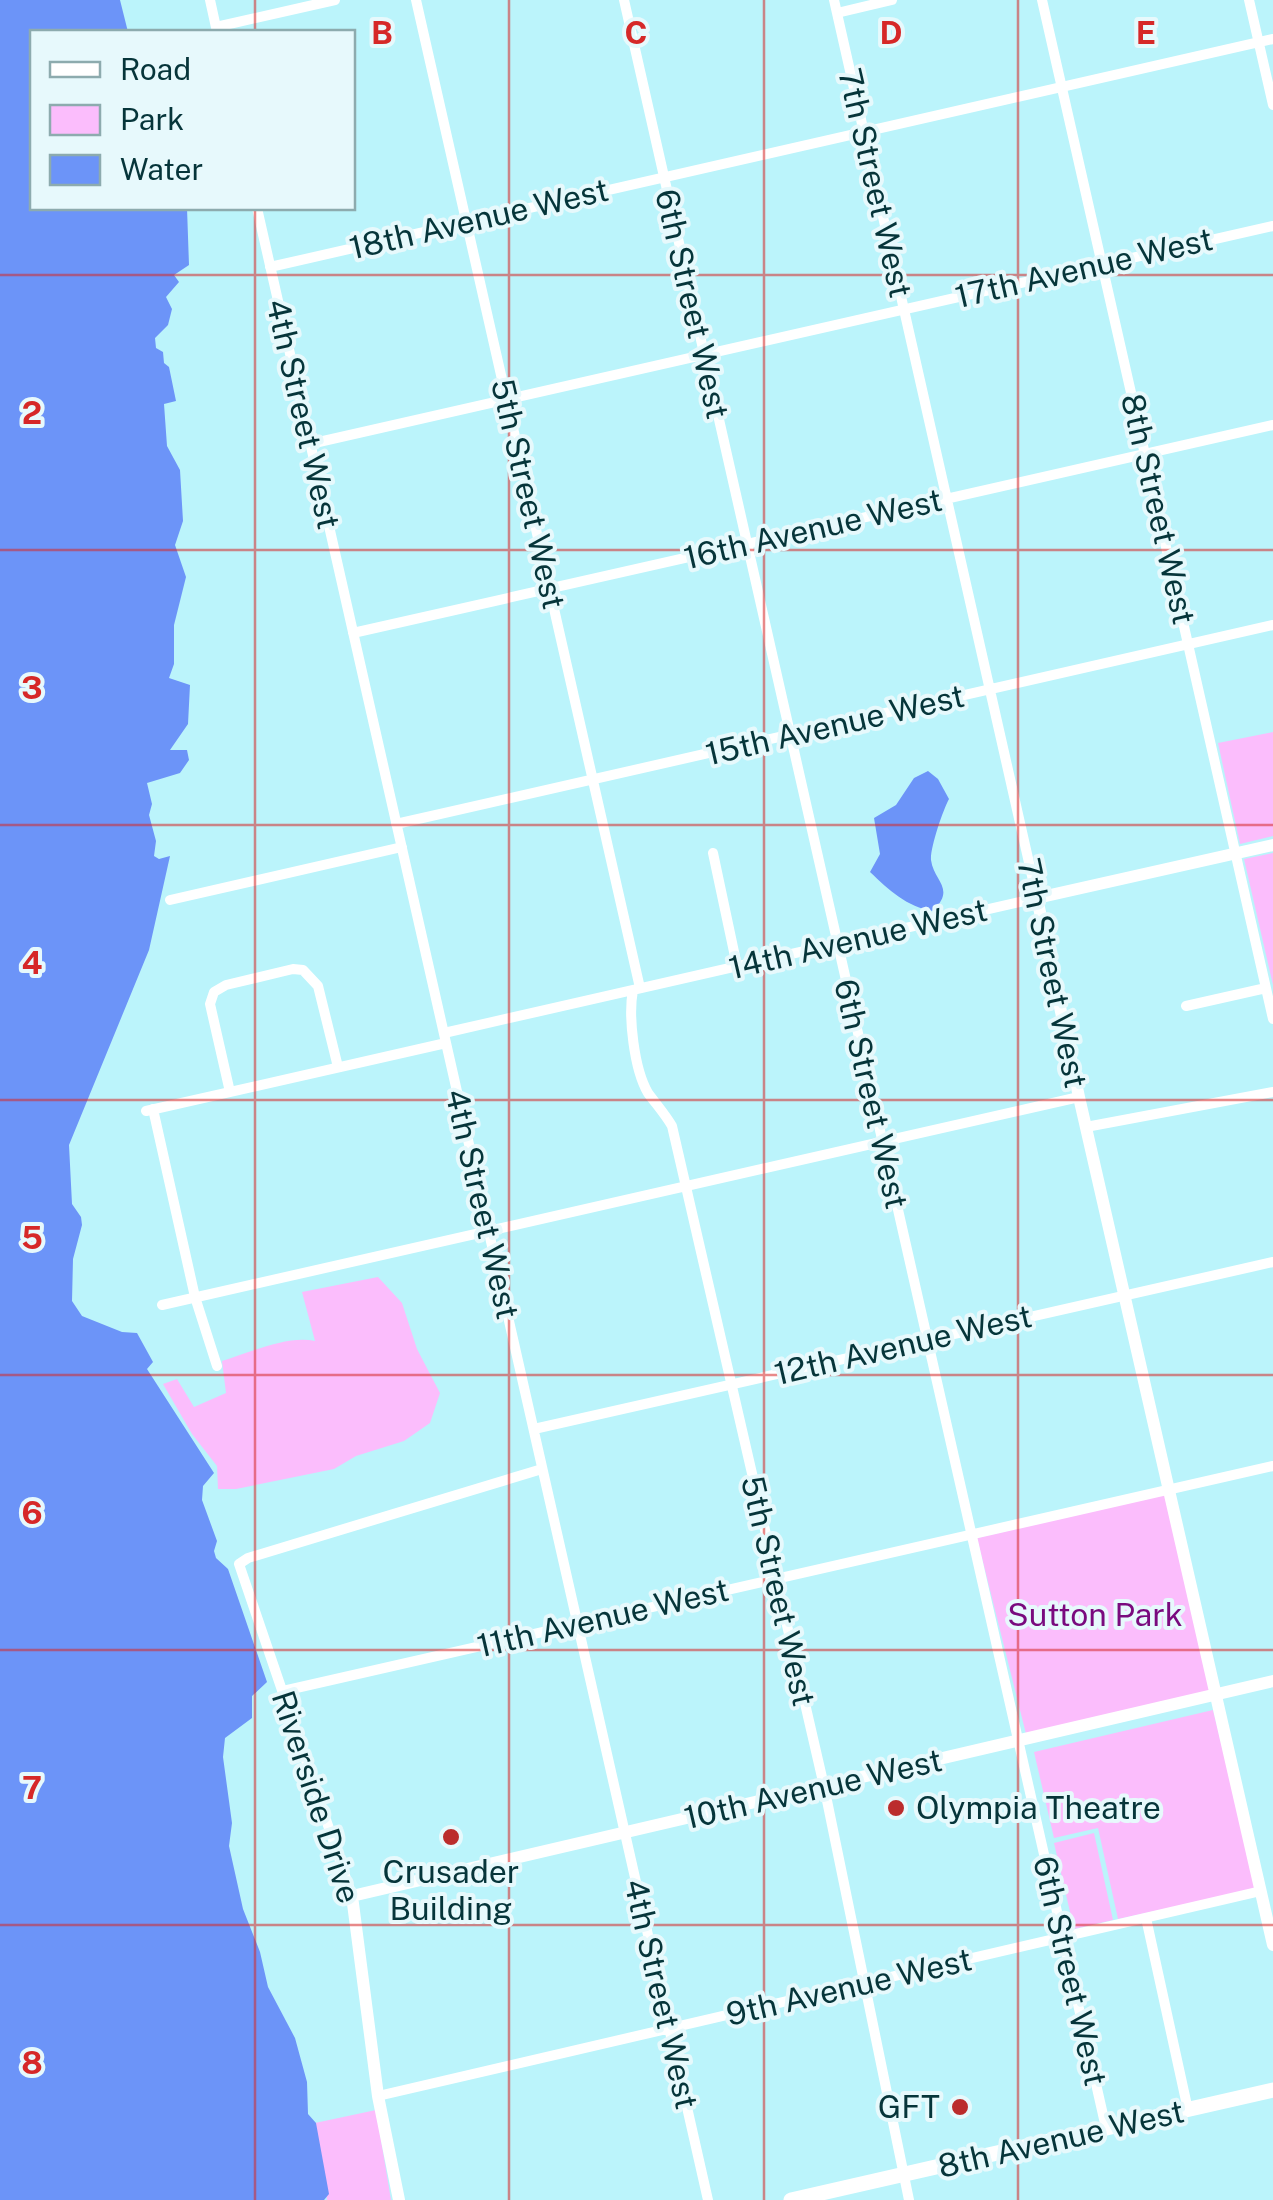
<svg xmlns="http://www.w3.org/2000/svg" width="1273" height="2200" font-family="'Public Sans',sans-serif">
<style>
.green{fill:#fbbdfc}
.water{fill:#6c94f8}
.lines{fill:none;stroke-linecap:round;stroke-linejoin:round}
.minor{stroke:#fff;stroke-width:10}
.tertiary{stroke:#fff;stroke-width:12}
.primary{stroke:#fff;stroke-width:15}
.grid{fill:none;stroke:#d62828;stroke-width:2.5;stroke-opacity:0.55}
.poi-dot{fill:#bb2c2c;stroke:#e7f9fc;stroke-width:4}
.labels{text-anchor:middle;stroke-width:8;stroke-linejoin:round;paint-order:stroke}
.street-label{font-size:32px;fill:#06353a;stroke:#e7f9fc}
.park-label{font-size:32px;fill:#790a7e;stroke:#e7f9fc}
.poi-label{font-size:32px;fill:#06353a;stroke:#e7f9fc;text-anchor:start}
.grid-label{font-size:32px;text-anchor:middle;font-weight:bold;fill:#d62828;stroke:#e7f9fc;stroke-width:8;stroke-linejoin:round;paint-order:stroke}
</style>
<rect width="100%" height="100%" fill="#bbf4fb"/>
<path class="green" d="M 1273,732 L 1273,836 L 1240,844 L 1218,743 Z
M 1273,853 L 1273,985 L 1244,859 Z
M 378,1277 L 402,1303 L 417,1349 L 440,1393 L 430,1423 L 404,1441 L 356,1456 L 334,1469 L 236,1489 L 218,1489 L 217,1466 L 192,1434 L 163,1384 L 177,1379 L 194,1407 L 226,1393 L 222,1361 C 249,1353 287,1335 315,1341 L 302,1292 Z
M 1166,1494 L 1212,1692 L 1026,1734 L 977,1538 Z
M 1213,1710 L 1257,1889 L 1118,1919 L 1098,1828 L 1054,1838 L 1034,1752 Z
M 1094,1833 L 1113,1920 L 1074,1929 L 1054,1843 Z
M 376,2110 L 391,2200 L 327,2200 L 315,2123 Z"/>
<path class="water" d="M 0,0 L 120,0 L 128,32 L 32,32 L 32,208 L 187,208 L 189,265 L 174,275 L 179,282 L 166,297 L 172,309 L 168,325 L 155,338 L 156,348 L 163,352 L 164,363 L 169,367 L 176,401 L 164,404 L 167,446 L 180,470 L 183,521 L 175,545 L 186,577 L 174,625 L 174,664 L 169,678 L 190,685 L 188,724 L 170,750 L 187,750 L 189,760 L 180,773 L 147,783 L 152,804 L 149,815 L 156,841 L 154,856 L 159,859 L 170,856 L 149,950 L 69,1145 L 72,1204 L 81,1217 L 82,1225 L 73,1259 L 72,1301 L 82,1316 L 122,1332 L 137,1333 L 153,1362 L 147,1369 L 214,1473 L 203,1486 L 202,1500 L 217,1541 L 214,1551 L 216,1558 L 228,1569 L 267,1682 L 252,1696 L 252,1718 L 225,1738 L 223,1757 L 232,1823 L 229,1846 L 243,1909 L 260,1952 L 268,1987 L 295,2038 L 307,2082 L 308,2114 L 316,2123 L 329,2194 L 324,2200 L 0,2200 Z
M 928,771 L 938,779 L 949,799 C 943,810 930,848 931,860 C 934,882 956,888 933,911 C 907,907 889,890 870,872 L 880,854 L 874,818 L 896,805 L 914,778 Z"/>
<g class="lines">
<path class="minor" d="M 210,0 L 217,32
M 416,0 L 640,988
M 624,0 L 1106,2128
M 1042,0 L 1273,1019
M 1249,0 L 1273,105
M 837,13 L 892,0
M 216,27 L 335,0
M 257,208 L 708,2200
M 270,267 L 1273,39
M 310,444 L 1273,226
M 353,633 L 1273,425
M 396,824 L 1273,625
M 713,853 L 737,966
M 170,900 L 402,847
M 633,990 C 628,1016 634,1069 648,1093 C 656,1104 665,1114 672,1126 L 824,1786 L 909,2200
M 1186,1006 L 1266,988
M 444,1033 L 1037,898 L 834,0
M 230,1092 L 210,1004 L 214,992 L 226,985 L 293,969 L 303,970 L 318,986 L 338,1067
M 153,1109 L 195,1297 L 217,1366
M 146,1111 L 446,1043
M 1086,1127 L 1273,1092
M 162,1305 L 1079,1097
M 534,1429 L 1273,1262
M 283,1691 L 1273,1466
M 352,1896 L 239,1564 L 248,1558 L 542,1469
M 1146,1918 L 1188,2110
M 378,2096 L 1261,1891"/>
<path class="tertiary" d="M 1273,845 L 1037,898 L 1079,1097 L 1273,1945
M 399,2200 L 378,2096 L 352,1896 L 1273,1681"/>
<path class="primary" d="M 791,2200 L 1273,2090"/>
</g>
<path class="grid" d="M 255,0 L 255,32M 509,0 L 509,2200M 764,0 L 764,2200M 1018,0 L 1018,2200M 255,208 L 255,2200M 0,275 L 1273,275M 0,550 L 1273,550M 0,825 L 1273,825M 0,1100 L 1273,1100M 0,1375 L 1273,1375M 0,1650 L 1273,1650M 0,1925 L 1273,1925"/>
<g class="poi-dot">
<circle cx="896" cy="1808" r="10"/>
<circle cx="451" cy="1837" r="10"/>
<circle cx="960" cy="2107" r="10"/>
</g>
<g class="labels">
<g class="street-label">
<text transform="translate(875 183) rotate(77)" y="11">7th Street West</text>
<text transform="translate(479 219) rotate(-13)" y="11">18th Avenue West</text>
<text transform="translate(1084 268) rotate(-13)" y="11">17th Avenue West</text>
<text transform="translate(692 304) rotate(77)" y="11">6th Street West</text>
<text transform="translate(303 414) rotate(77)" y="11">4th Street West</text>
<text transform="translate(528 494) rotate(77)" y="11">5th Street West</text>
<text transform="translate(1158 509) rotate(77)" y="11">8th Street West</text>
<text transform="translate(813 529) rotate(-13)" y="11">16th Avenue West</text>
<text transform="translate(835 725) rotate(-13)" y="11">15th Avenue West</text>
<text transform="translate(858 939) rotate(-13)" y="11">14th Avenue West</text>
<text transform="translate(1052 973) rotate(78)" y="11">7th Street West</text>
<text transform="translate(871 1094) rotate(77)" y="11">6th Street West</text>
<text transform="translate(482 1204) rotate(77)" y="11">4th Street West</text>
<text transform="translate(903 1345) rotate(-13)" y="11">12th Avenue West</text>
<text transform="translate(778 1591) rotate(77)" y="11">5th Street West</text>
<text transform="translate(603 1618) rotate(-13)" y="11">11th Avenue West</text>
<text transform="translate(813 1789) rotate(-13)" y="11">10th Avenue West</text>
<text transform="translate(316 1797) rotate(72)" y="11">Riverside Drive</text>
<text transform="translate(1070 1971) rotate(77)" y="11">6th Street West</text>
<text transform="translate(849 1987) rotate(-13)" y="11">9th Avenue West</text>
<text transform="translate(661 1994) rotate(77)" y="11">4th Street West</text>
<text transform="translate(1061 2139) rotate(-13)" y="11">8th Avenue West</text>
</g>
<g class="park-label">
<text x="1095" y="1626">Sutton Park</text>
</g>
<g class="poi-label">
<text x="916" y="1819">Olympia Theatre</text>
<text x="451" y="1883" text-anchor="middle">Crusader<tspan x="451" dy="37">Building</tspan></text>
<text x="940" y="2118" text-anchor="end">GFT</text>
</g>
</g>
<g class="grid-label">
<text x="382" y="44">B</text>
<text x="636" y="44">C</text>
<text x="891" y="44">D</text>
<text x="1146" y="44">E</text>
<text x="32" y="424">2</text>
<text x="32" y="699">3</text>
<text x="32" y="974">4</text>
<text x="32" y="1249">5</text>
<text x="32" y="1524">6</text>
<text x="32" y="1799">7</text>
<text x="32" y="2074">8</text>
</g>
<rect x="30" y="30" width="325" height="180" fill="#e7f9fc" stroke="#8dabae" stroke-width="2.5"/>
<rect x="50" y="62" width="50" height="15" fill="#ffffff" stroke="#8dabae" stroke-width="2.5"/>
<text x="120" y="80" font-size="30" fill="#06353a">Road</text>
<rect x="50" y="105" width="50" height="30" fill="#fbbdfc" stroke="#8dabae" stroke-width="2.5"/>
<text x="120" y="130" font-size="30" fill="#06353a">Park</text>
<rect x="50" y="155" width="50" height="30" fill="#6c94f8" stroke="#8dabae" stroke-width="2.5"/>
<text x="120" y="180" font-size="30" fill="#06353a">Water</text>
</svg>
